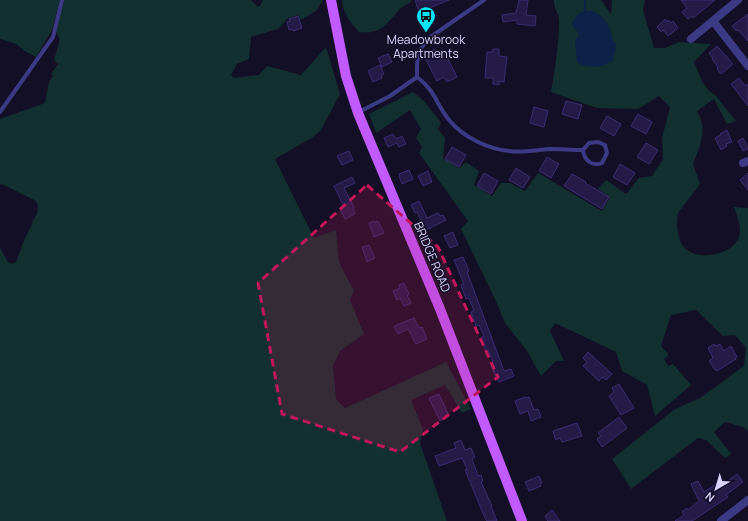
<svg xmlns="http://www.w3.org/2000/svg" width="748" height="521" font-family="Manrope,sans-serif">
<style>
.green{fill:#12302f}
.water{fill:#0c2248}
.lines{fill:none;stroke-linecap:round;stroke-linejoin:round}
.stream{stroke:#0c2248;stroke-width:2}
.building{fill:#241b47;stroke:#3b2d73}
.service{stroke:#3d3a85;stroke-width:4}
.minor{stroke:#3d3a85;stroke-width:8}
.primary{stroke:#c25bff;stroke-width:10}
.marked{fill:#c2185b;fill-opacity:0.2;stroke:#c2185b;stroke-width:3;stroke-dasharray:8 5;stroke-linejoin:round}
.labels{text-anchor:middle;stroke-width:3;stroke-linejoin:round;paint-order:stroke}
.poi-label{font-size:12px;fill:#d9d4ff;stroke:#130f26}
.street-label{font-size:12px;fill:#d9d4ff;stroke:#130f26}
</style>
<rect width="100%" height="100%" fill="#130f26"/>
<path class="green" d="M 0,0 L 60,0 L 52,30 L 36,57 L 25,51 L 16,44 L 0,39 Z
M 64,0 L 251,0 L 258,7 L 260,6 L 263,0 L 323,0 L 317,10 L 301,20 L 298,15 L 288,18 L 278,29 L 251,37 L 249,59 L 237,64 L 231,75 L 234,78 L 259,75 L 267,66 L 301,75 L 326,47 L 340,94 L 321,130 L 313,137 L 275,159 L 314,238 L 336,230 L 339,262 L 354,291 L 350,300 L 364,334 L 340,351 L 333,366 L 336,399 L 345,408 L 446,362 L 471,409 L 462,413 L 445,385 L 411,400 L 423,429 L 420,443 L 447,521 L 0,521 L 0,248 L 8,262 L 12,264 L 16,262 L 25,238 L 32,225 L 33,220 L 37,214 L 38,206 L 36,201 L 2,184 L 0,185 L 0,119 L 45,103 L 49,82 L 53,76 L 51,74 L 58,64 L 54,60 L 60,39 L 56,32 Z
M 342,0 L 411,0 L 411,2 C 407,5 401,7 398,11 C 386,25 379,35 359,32 C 351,23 342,12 342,0 Z
M 554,0 L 601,0 L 611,14 L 612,0 L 645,0 L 643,10 L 654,48 L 665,48 L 679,42 L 711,44 L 694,62 L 702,81 L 708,90 L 716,96 L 736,121 L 727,124 L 714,99 L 697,111 C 708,129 700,146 693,164 L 700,184 C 695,192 681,207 678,214 C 676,220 677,227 678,232 C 679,238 681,245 686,249 C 699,261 733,255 739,237 C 742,227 737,216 734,207 L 748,208 L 748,431 L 743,427 L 725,422 L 714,432 L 731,454 L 725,458 L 706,440 L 698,438 L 631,489 L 612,459 L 675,409 L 700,398 L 744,366 L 746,348 L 735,335 L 723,336 L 696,310 L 671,315 L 661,346 L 669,355 L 664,359 L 668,366 L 673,364 L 691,385 L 655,416 L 647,385 L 622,371 L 616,352 L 555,323 L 550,331 L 564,361 L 556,361 L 541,376 L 527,351 L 505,323 L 494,297 L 461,229 L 468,221 L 419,153 L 422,147 L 416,138 L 421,129 L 410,110 L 376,133 L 369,114 L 413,92 L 425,102 L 441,123 L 438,129 L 445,138 L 443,158 L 459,168 L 466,162 L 479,171 L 474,185 L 492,196 L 501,183 L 510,183 L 525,191 L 538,173 L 602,211 L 610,197 L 598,189 L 606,180 L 626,194 L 639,178 L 652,176 L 663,159 L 662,138 L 670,107 L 659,96 L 638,109 L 597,108 L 551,92 C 555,68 559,44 559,21 C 559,13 553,8 554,0 Z"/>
<path class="water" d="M 587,11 C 591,11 595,11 597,13 C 605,18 613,30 612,39 L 616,45 L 613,61 C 603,67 587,70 577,62 L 575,41 L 579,34 L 572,25 C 575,16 578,12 587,11 Z"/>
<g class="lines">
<path class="stream" d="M 585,13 L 585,0"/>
</g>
<path class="building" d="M 415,0 L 449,0 L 419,12 Z
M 519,0 L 528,0 L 526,15 L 536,16 L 535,26 L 517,24 L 517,20 L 503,22 L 502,15 L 516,13 Z
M 681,0 L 715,0 L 693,18 L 692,16 L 688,19 L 682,12 L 687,8 Z
M 748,14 L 748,41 L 738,30 L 736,31 L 732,26 Z
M 298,16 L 302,28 L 293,31 L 292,29 L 289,30 L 287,22 L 290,21 L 289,19 Z
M 665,19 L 667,22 L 668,20 L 671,23 L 673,21 L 678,28 L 668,36 L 663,30 L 661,32 L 657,27 Z
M 717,46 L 733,64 L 721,74 L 717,69 L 718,67 L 712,59 L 713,58 L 709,53 Z
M 434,49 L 437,55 L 444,51 L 457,77 L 447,82 L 444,77 L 437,81 L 425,58 L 430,55 L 428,52 Z
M 493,49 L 499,49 L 499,56 L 507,57 L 504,82 L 499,81 L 499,85 L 493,84 L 493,78 L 485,78 L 487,52 L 492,52 Z
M 388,54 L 392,62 L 382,67 L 378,58 Z
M 380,65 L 384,74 L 381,75 L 382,78 L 373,82 L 368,71 Z
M 739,78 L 745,86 L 748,84 L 748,106 L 731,84 Z
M 566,101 L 582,105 L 578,119 L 562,114 Z
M 534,107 L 548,111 L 544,127 L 530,123 Z
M 638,114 L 652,122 L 646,134 L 631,126 Z
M 607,116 L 621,124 L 614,136 L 600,128 Z
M 727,130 L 732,142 L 726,144 L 727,146 L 721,150 L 715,138 L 721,135 L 720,134 Z
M 393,134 L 396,139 L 402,136 L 406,144 L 399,147 L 397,143 L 388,147 L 384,138 Z
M 743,138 L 748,149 L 743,151 L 738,141 Z
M 646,143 L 658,150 L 649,164 L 637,157 Z
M 452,147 L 466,155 L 459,167 L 445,159 Z
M 349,151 L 353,160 L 342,165 L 337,156 Z
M 547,157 L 559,164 L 551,178 L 539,171 Z
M 620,164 L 635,173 L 627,185 L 613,177 Z
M 516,168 L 530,177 L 523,188 L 509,180 Z
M 409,170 L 413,179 L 402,184 L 399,176 L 400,176 L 399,174 Z
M 428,171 L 432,182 L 423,186 L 418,176 Z
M 484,173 L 498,181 L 491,194 L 477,186 Z
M 748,173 L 748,190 L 740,180 Z
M 572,174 L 586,182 L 585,183 L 609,197 L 602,209 L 564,186 Z
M 352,177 L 355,183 L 344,188 L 354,207 L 353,207 L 355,214 L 345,219 L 340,209 L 344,207 L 334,186 Z
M 419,201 L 427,218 L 438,213 L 440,216 L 443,215 L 446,220 L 426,230 L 417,212 L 415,213 L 411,205 Z
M 374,221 L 375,222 L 378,221 L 384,233 L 374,237 L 369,223 Z
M 453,232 L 458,245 L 450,248 L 444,236 Z
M 369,245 L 375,258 L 367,262 L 362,247 Z
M 463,257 L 469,271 L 467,272 L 504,371 L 511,369 L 514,376 L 499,382 L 496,375 L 495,375 L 490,363 L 493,362 L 488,350 L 486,351 L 481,338 L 484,336 L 479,325 L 476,326 L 471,312 L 474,311 L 469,298 L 466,299 L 461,285 L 464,284 L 454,260 Z
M 404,283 L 409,294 L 407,295 L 411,303 L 404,306 L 400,298 L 397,300 L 393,291 L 400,288 L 399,285 Z
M 414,318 L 419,328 L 422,327 L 427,339 L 416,344 L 408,329 L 398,334 L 394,326 Z
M 714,344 L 716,346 L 720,344 L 724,351 L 731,346 L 737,357 L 735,358 L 736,359 L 717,371 L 716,369 L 715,370 L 709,361 L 713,358 L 708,348 Z
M 588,352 L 612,374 L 606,380 L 602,377 L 599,381 L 583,366 L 587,362 L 583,358 Z
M 619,384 L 634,408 L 621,415 L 609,396 L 614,392 L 612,388 Z
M 439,394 L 449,416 L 440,421 L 429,398 Z
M 525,397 L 526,398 L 529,397 L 534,410 L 538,409 L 541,417 L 531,421 L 528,411 L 520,414 L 515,401 Z
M 619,417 L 627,428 L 602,447 L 597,439 L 601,436 L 598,433 Z
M 577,423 L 582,436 L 562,442 L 560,438 L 556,440 L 553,431 Z
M 461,440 L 465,450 L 471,448 L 475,457 L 472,459 L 478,476 L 481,475 L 483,481 L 481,482 L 492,506 L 491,506 L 497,521 L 487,521 L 485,518 L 465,470 L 467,469 L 462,458 L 439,466 L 435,456 L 456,448 L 454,443 Z
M 737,474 L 743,482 L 726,495 L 728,497 L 692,521 L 675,521 L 684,515 L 682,512 L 687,508 L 688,510 L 699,501 L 691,484 L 698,481 L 704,492 L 718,483 L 722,489 L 731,482 L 729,480 Z
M 539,476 L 542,483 L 540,484 L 541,486 L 529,491 L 525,482 Z
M 552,510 L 560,521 L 548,521 L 545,516 Z"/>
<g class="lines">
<path class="service" d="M 417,77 C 436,91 436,105 450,121 C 463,137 488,149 509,151 C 522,153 536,150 549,149 C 560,149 571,150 583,150 C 584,160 592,167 602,163 L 607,153 L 605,145 L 598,142 L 589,143 L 583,150
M 0,112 L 53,37 L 62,0
M 359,112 L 390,96 L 417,77 C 417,57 416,53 429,38 L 484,0"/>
<path class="minor" d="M 713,21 L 748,66
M 691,39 L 738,0
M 743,163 L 748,161
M 721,521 L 748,500"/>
<path class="primary" d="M 331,0 L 346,76 L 358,113 L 440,309 L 522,521"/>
</g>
<path class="marked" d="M 367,185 L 438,247 L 498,377 L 400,452 L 282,414 L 258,283 Z"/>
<defs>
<symbol id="bus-pin" viewBox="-11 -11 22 30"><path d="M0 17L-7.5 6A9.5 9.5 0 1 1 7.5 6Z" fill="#00e5ff" stroke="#130f26"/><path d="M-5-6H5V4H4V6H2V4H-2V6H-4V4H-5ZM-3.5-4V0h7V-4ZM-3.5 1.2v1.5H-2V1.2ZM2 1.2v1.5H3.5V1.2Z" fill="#111"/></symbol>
</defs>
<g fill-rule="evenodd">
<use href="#bus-pin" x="415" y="5" width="22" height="30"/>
</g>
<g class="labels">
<g class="poi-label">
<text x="426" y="44">Meadowbrook<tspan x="426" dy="14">Apartments</tspan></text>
</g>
<g class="street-label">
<text transform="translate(432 257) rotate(67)" y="4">BRIDGE ROAD</text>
</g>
</g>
<g transform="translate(716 489) rotate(218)" stroke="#130f26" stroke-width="3" paint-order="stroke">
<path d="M0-3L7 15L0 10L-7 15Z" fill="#d9d4ff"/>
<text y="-6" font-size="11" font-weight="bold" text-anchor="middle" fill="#d9d4ff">N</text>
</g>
</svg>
